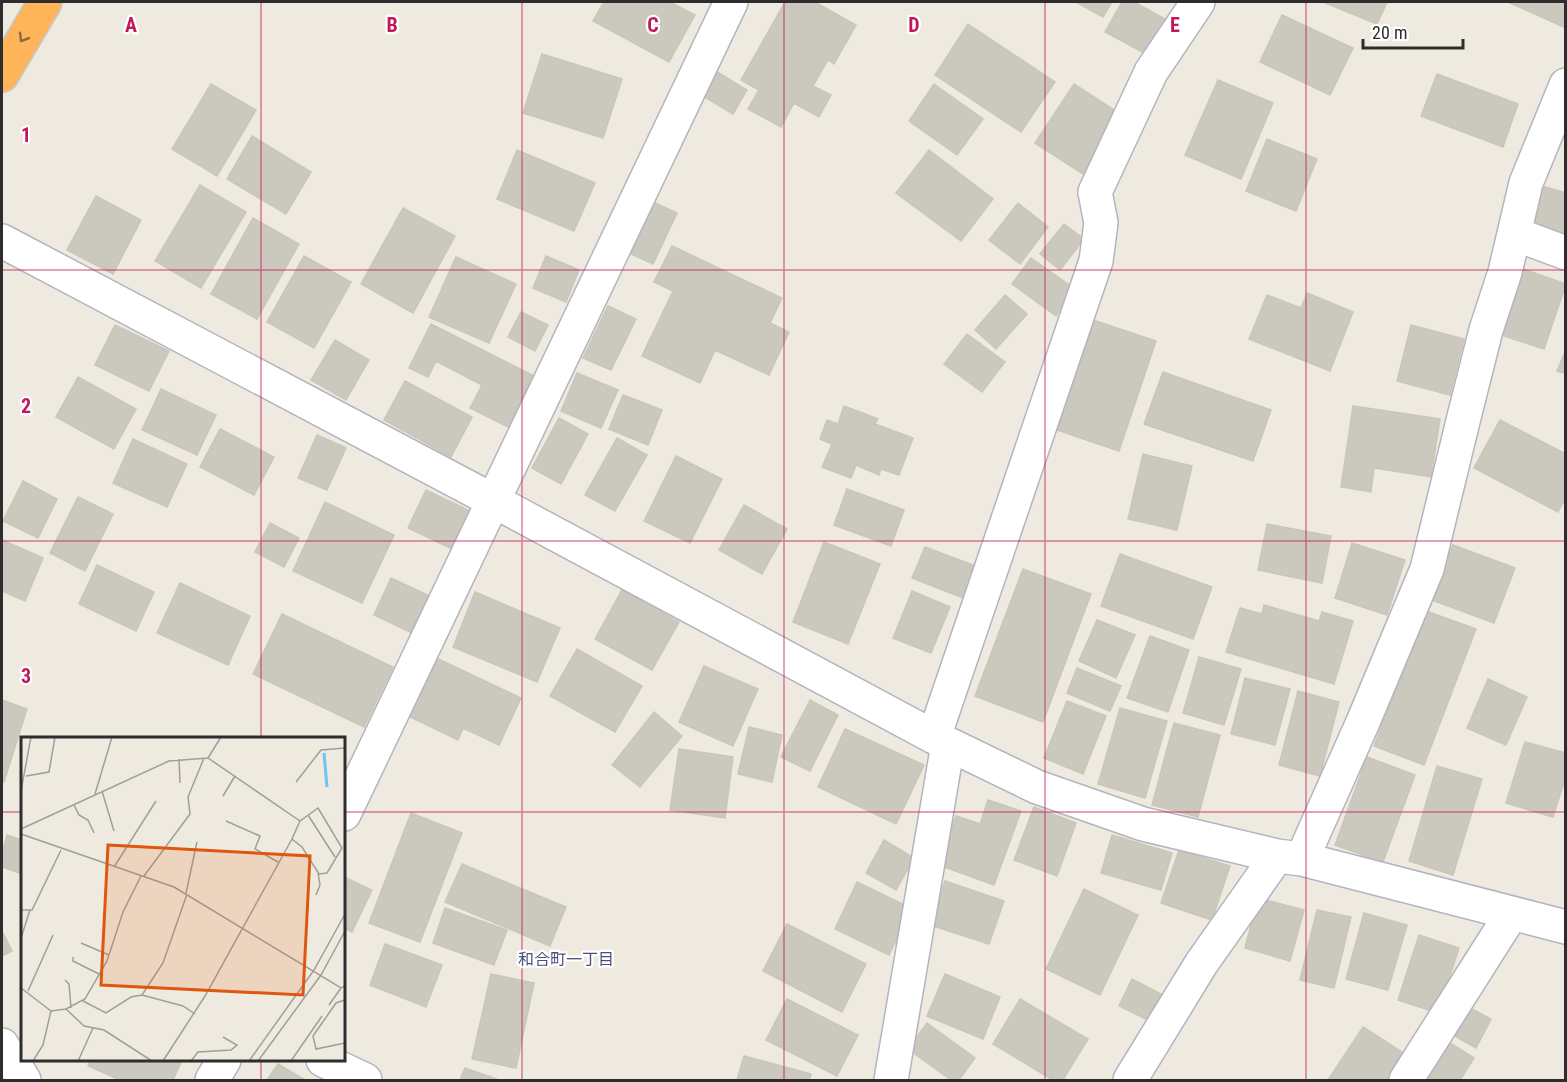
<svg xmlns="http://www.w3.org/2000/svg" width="1567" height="1082" font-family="'Roboto Condensed','Noto Sans JP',sans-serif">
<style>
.building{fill:#cbc8be;stroke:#cbc6b8;stroke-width:1.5}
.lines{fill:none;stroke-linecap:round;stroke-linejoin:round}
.minor-casing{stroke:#b3b4c1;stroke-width:36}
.highway-casing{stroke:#c8c8c8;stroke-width:36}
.minor{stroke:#fff;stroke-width:33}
.highway{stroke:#ffb45a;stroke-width:33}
.oneway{stroke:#8c6a41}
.grid{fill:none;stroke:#c2185b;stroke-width:1.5;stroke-opacity:0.55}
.labels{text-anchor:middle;stroke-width:4.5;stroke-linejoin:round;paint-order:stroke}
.neighbourhood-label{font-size:16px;fill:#4b4f80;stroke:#fff}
.inset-river{fill:none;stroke:#70c2f3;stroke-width:3}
.inset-road{fill:none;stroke:#a19e98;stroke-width:1.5}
.view{fill:#df570e;fill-opacity:0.15;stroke:#df570e;stroke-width:3}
.inset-edge{fill:none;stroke:#2d2d2d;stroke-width:3}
.grid-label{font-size:20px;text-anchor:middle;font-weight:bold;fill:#c2185b;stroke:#fff;stroke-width:4.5;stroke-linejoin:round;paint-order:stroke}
</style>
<rect width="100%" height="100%" fill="#efeadf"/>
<path class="building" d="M 604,2 L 670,2 L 695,15 L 669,62 L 593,21 Z
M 785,2 L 815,2 L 856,25 L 834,64 L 828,60 L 813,86 L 831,95 L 819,117 L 794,103 L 781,127 L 748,109 L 759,90 L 741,80 Z
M 1076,2 L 1112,2 L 1103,17 Z
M 1122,2 L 1134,2 L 1167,20 L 1148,55 L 1105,32 Z
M 1323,2 L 1387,2 L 1377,24 Z
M 1508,2 L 1566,2 L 1566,28 Z
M 1282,15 L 1353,48 L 1330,95 L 1260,62 Z
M 968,24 L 1055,82 L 1021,132 L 935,75 Z
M 542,54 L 622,79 L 603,138 L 523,113 Z
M 717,72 L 747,90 L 733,114 L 703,96 Z
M 1437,74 L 1518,104 L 1503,147 L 1421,116 Z
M 1218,80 L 1273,103 L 1241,179 L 1185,155 Z
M 211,84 L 256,110 L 217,176 L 172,149 Z
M 934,84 L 983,119 L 957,155 L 909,121 Z
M 1074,84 L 1122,115 L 1083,174 L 1035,143 Z
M 252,136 L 311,172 L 286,214 L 227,179 Z
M 1267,139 L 1317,159 L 1296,211 L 1246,191 Z
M 517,150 L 595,183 L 574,231 L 497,199 Z
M 929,150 L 993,199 L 961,241 L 896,193 Z
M 200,185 L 246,212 L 201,288 L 155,261 Z
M 1542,186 L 1566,193 L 1566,241 L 1529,229 Z
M 96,196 L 141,220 L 113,274 L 67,250 Z
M 651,201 L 677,213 L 653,264 L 627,252 Z
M 1018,203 L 1048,227 L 1020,264 L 989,240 Z
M 403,208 L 455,236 L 413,313 L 361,284 Z
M 253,218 L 299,244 L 257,319 L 211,294 Z
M 1064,224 L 1084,239 L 1060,270 L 1040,254 Z
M 672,246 L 782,298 L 770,323 L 789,332 L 769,375 L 715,350 L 700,383 L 642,356 L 673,291 L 654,282 Z
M 304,256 L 351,282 L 314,348 L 267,322 Z
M 546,256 L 579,270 L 566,302 L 533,288 Z
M 456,257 L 516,284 L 489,343 L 429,317 Z
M 1031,258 L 1075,289 L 1056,316 L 1012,284 Z
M 1523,269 L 1566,284 L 1544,349 L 1501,335 Z
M 1307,293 L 1353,312 L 1330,371 L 1249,339 L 1267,295 L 1301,308 Z
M 1005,295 L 1027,314 L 996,349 L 975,330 Z
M 608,306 L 636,319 L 611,370 L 583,358 Z
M 521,312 L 548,325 L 535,351 L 508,337 Z
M 1093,320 L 1156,341 L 1119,451 L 1057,430 Z
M 431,324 L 538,378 L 512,429 L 470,408 L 482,385 L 436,361 L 428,377 L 409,368 Z
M 115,325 L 169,351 L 149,391 L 95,365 Z
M 1411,325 L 1464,339 L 1450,395 L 1397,381 Z
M 967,334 L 1005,362 L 982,392 L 944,364 Z
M 335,340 L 369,360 L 346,400 L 311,380 Z
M 1566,349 L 1566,374 L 1557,371 Z
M 1163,372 L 1271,410 L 1253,461 L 1144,424 Z
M 577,373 L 618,390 L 601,428 L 561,411 Z
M 78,377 L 136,409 L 114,449 L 56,417 Z
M 405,381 L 472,417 L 451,457 L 384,420 Z
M 161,389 L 216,415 L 197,455 L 142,430 Z
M 623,395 L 662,410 L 648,445 L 609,429 Z
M 844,406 L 878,419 L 875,424 L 913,438 L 899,475 L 881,469 L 879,475 L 856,465 L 851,478 L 822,467 L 832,444 L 820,439 L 827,420 L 838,424 Z
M 1353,406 L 1440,419 L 1431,477 L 1374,468 L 1371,492 L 1341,487 Z
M 559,418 L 588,434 L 561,484 L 532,468 Z
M 1500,420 L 1566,454 L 1566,497 L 1558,512 L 1474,468 Z
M 220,429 L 274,457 L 254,495 L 200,467 Z
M 317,435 L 346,448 L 327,490 L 298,478 Z
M 617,438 L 647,455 L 615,511 L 585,495 Z
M 133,439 L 187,464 L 167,507 L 113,483 Z
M 1143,454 L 1192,466 L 1177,530 L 1128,519 Z
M 676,456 L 722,479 L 690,543 L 644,521 Z
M 23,481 L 57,499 L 38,538 L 3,521 Z
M 847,489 L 904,510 L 891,546 L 834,525 Z
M 426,490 L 470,511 L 452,549 L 408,528 Z
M 78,497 L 113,514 L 85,571 L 50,553 Z
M 325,502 L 394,535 L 362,603 L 293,571 Z
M 744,505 L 787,529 L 762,574 L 719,550 Z
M 270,523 L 299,538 L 284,567 L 255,552 Z
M 1267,524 L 1331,536 L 1322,583 L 1258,570 Z
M 2,540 L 43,558 L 25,601 L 2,591 Z
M 824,542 L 880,564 L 848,644 L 793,622 Z
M 1352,543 L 1405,560 L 1387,615 L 1335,598 Z
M 1453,545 L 1515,568 L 1494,623 L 1432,600 Z
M 925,547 L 978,567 L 966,599 L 912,578 Z
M 1120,554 L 1212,587 L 1193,639 L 1101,606 Z
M 97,565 L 154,592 L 136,631 L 79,604 Z
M 1023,569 L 1091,594 L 1043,722 L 975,696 Z
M 391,578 L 432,597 L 414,634 L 374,615 Z
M 180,583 L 250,616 L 228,665 L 157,633 Z
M 622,590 L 679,622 L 652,670 L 595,639 Z
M 912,591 L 950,607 L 931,653 L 893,638 Z
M 475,592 L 560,628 L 537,682 L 453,647 Z
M 1264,605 L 1319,621 L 1322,612 L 1353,621 L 1334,684 L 1226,652 L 1240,608 L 1262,614 Z
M 1426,611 L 1476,629 L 1424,765 L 1374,746 Z
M 282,614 L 393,667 L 364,727 L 253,674 Z
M 1097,620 L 1135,635 L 1116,678 L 1079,661 Z
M 1150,636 L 1189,650 L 1168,712 L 1127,698 Z
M 577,649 L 642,686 L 615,732 L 550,696 Z
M 430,655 L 521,698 L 499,745 L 463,728 L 458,740 L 402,713 Z
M 1199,657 L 1241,669 L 1224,725 L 1183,713 Z
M 704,666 L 758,689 L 733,746 L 679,722 Z
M 1077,668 L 1121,686 L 1110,711 L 1067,693 Z
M 1245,678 L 1290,689 L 1275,745 L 1231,734 Z
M 1488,679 L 1527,697 L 1506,745 L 1467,728 Z
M 1298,691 L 1339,702 L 1320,776 L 1279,765 Z
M 2,700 L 27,709 L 4,782 L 2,781 Z
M 810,700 L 838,715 L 810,771 L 781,757 Z
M 1067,701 L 1106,716 L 1083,774 L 1044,758 Z
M 1120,708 L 1167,721 L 1145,798 L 1098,784 Z
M 654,712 L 682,736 L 640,787 L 612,765 Z
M 1174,723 L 1220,735 L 1198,817 L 1152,805 Z
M 749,727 L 782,735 L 772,782 L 738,774 Z
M 845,729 L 924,765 L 896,824 L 818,787 Z
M 1525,742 L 1566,753 L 1566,776 L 1553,817 L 1506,803 Z
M 679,749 L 733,757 L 725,818 L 670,810 Z
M 1367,757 L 1415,775 L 1383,862 L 1335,845 Z
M 1437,766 L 1482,779 L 1453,875 L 1409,861 Z
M 988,800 L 1021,811 L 994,885 L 939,865 L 956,816 L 980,824 Z
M 1034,807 L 1076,823 L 1057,876 L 1014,860 Z
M 411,813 L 462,833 L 420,942 L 369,923 Z
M 7,835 L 22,840 L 22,874 L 2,867 L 2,852 Z
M 1112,835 L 1172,853 L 1161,890 L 1101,873 Z
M 884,840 L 914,858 L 896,890 L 866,873 Z
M 1179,850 L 1230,866 L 1212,920 L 1161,903 Z
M 462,864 L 566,907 L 550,946 L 445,902 Z
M 344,877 L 372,890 L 352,932 L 344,928 Z
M 945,881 L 1004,901 L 989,944 L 930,925 Z
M 857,882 L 911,908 L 889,955 L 835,929 Z
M 1084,889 L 1138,915 L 1100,995 L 1046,969 Z
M 1258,898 L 1304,910 L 1290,961 L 1245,948 Z
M 445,908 L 507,930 L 494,965 L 433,943 Z
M 1317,910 L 1351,917 L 1334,988 L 1300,980 Z
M 1364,913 L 1407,925 L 1388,990 L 1346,979 Z
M 787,924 L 866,964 L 842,1012 L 763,971 Z
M 2,931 L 12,951 L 2,956 Z
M 1419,935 L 1459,948 L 1438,1013 L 1398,1000 Z
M 385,944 L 442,965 L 426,1007 L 370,985 Z
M 491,974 L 534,983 L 516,1068 L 472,1059 Z
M 945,974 L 1000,997 L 983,1039 L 927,1016 Z
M 1132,979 L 1163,995 L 1150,1021 L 1119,1006 Z
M 787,999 L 858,1035 L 837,1076 L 766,1040 Z
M 1020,999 L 1088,1039 L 1063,1080 L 1053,1080 L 993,1044 Z
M 1468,1007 L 1491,1019 L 1476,1048 L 1453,1035 Z
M 927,1023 L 975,1058 L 959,1080 L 951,1080 L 908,1049 Z
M 1363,1027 L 1408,1056 L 1392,1080 L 1328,1080 Z
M 1447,1041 L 1474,1058 L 1460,1080 L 1422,1080 Z
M 744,1056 L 811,1074 L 809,1080 L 737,1080 Z
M 91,1060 L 182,1060 L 173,1080 L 120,1080 L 88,1066 Z
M 278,1064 L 305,1080 L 267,1080 Z
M 465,1068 L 499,1080 L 460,1080 Z"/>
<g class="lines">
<defs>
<path id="minor" d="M 1515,234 L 1566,253
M 2,241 L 492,500 L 934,737 L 1037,787 L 1143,824 L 1277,856 L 1302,859 L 1566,927
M 934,737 L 1096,261 L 1101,223 L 1095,192 L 1151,72 L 1198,2
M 344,814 L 731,2
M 1302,859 L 1363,722 L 1427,569 L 1464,417 L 1486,330 L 1505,272 L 1526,183 L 1566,85
M 2,1045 L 24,1080
M 323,1060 L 365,1080
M 212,1080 L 224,1060
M 891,1080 L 948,744
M 1130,1080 L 1201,964 L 1277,856
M 1406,1080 L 1512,913"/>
<path id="highway" d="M 2,75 L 45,2"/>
</defs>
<use href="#minor" class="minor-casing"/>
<use href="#highway" class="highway-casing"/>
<use href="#minor" class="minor"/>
<use href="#highway" class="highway"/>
</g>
<defs><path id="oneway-chevron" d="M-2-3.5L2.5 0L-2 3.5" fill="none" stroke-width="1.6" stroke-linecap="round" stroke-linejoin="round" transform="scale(1.5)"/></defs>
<use class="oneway" href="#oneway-chevron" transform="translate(23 38) rotate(121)"/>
<path class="grid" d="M 261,2 L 261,738M 522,2 L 522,1080M 784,2 L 784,1080M 1045,2 L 1045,1080M 1306,2 L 1306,1080M 2,270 L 1566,270M 2,541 L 1566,541M 2,812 L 22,812M 344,812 L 1566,812M 261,1060 L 261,1080"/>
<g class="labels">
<g class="neighbourhood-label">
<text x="566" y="965">和合町一丁目</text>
</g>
</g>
<g transform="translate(21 737)">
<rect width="324" height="324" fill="#efeadf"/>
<path class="inset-river" d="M 303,16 L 306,50"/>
<path class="inset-road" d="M 187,21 L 279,84M 158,22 L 159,46M 5,39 L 28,35 L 34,0M 275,45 L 300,13 L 324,11M 0,54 L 10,0M 81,54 L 93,94M 74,57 L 91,0M 202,59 L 214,39M 53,68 L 58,78 L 67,83 L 73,96M 297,71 L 321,111 L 306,136 L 298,137 L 281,110 L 271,102 L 279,84 ZM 287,78 L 314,120M 205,84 L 239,99 L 234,112 L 257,125M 0,92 L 148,24 L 187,21 L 200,0M 0,97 L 153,150 L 320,251 L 324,249M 93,130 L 135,64M 123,139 L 169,77 L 167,60 L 183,21M 165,156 L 176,105M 295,158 L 299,148 L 297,136M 0,173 L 11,173 L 40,113M 0,201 L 9,173M 60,206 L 88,218M 52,220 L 52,224 L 80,238M 44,243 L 48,247 L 50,271M 0,251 L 30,274 L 45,272 L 64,262 L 86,224 L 102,175 L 120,139M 7,254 L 32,198M 121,258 L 142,226 L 166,157M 324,263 L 315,266 L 292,299 L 295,312 L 324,306M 62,264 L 85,276 L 110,260 L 121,258 L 162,269 L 174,277M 308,268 L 320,251M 45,272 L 63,289 L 83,293 L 131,324M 12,324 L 22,308 L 30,274M 57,324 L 72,291M 142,324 L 184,259 L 271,102M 170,324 L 177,315 L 210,313 L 216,308 L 202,300M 228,324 L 293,233 L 324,177M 237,324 L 300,238 L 324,194M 270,324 L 301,279"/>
<path class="view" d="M 87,108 L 289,119 L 282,258 L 80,248 Z"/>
<rect width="324" height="324" class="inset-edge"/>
</g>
<g class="grid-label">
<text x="131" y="32">A</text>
<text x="392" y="32">B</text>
<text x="653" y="32">C</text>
<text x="914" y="32">D</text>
<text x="1175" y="32">E</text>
<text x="26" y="142">1</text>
<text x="26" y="413">2</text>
<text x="26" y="683">3</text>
</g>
<rect width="1567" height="1082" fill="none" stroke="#2d2d2d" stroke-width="6"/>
<path d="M1363 39v9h100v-9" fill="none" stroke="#2d2d2d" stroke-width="3"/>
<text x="1372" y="39" font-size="18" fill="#2d2d2d" stroke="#ffffff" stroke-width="4.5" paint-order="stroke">20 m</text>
</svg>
